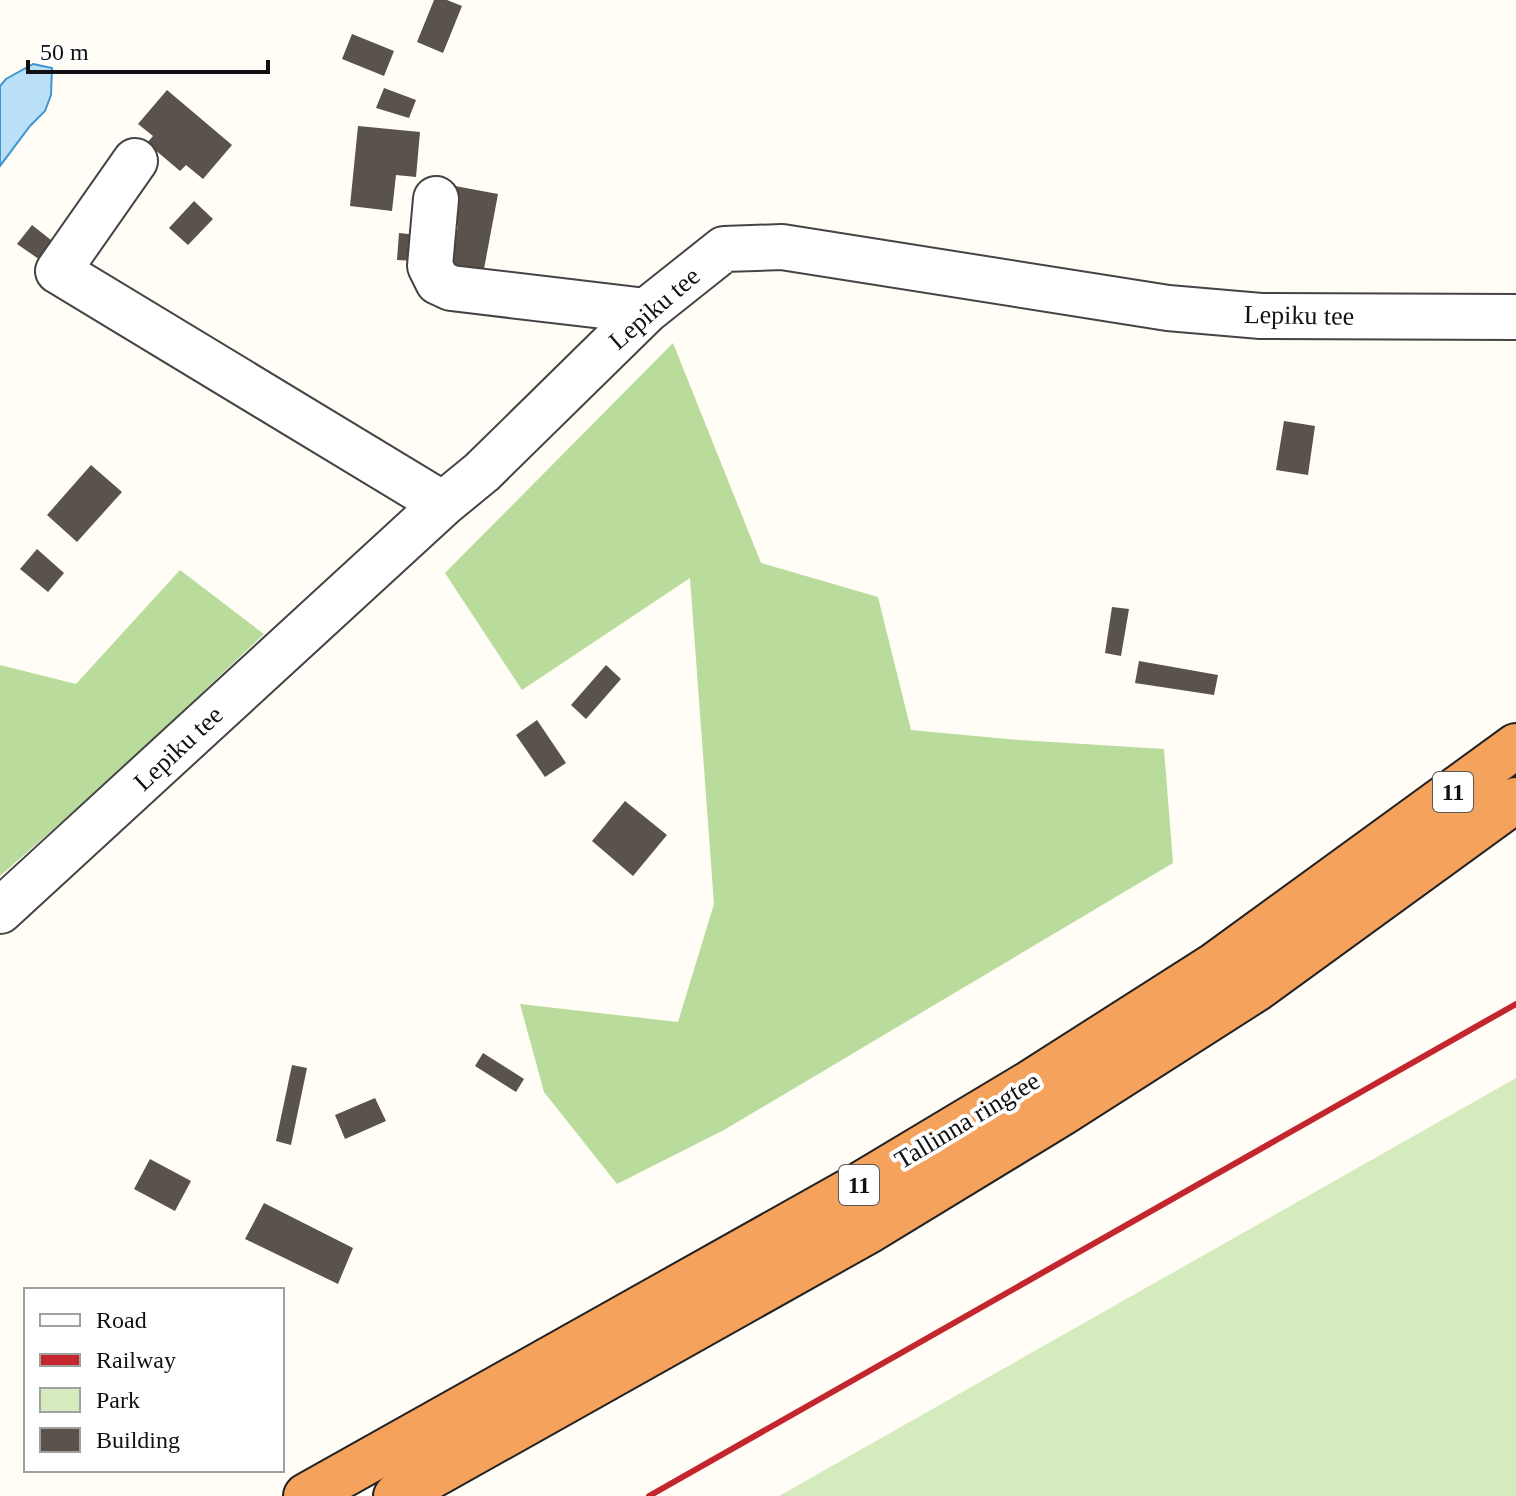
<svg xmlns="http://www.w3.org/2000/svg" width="1516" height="1496" font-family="'Times New Roman',serif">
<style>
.green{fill:#d5ebbd}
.forest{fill:#b9dc9c}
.water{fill:#b9e0f7;stroke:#3f96cf;stroke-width:2}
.building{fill:#5a524d}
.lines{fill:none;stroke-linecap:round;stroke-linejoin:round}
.minor-casing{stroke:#444;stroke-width:48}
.highway-casing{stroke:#222;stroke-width:48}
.minor{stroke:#fff;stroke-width:44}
.highway{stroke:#f5a25d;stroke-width:44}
.rail{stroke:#c4262e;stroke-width:6}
.labels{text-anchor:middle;stroke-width:8;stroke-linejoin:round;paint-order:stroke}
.shield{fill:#fff;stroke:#585858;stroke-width:2}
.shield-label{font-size:24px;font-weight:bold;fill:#111}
.street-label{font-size:26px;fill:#111;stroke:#fff}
</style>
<rect width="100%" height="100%" fill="#fffdf5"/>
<path class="green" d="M 1516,1078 L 1516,1496 L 779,1496 Z"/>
<path class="forest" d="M 673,343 L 761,563 L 878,597 L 911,730 L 1019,740 L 1164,749 L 1173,863 L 724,1130 L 617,1184 L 544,1092 L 520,1004 L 678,1022 L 714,904 L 690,578 L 522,690 L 445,573 Z
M 180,570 L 264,634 L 115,775 L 0,876 L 0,665 L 76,684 Z"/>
<path class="water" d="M 33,64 L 52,68 L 51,95 L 45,111 L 30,126 L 0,166 L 0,86 L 6,79 Z"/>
<path class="building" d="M 434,0 L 447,0 L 462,6 L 443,53 L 417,42 Z
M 352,34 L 394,51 L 384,76 L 342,59 Z
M 384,88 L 416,100 L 409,118 L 376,108 Z
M 167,90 L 232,145 L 203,179 L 186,165 L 180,171 L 147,143 L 153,136 L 138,124 Z
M 358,126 L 420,132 L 416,177 L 396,175 L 392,211 L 350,206 Z
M 455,186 L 498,194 L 481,285 L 447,279 L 458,226 L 450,222 Z
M 194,201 L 213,219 L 188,245 L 169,228 Z
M 32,225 L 56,244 L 43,262 L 17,244 Z
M 399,233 L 418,235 L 416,261 L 397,260 Z
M 1284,421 L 1315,426 L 1308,475 L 1276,470 Z
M 91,465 L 122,492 L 77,542 L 47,515 Z
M 37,549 L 64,573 L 48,592 L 20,569 Z
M 1112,607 L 1129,609 L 1121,656 L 1105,653 Z
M 1139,661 L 1218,675 L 1214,695 L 1135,683 Z
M 606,665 L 621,679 L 586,719 L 571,705 Z
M 537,720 L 566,763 L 545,777 L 516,735 Z
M 625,801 L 667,835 L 633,876 L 592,841 Z
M 483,1053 L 524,1079 L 516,1092 L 475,1066 Z
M 292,1065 L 307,1068 L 291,1145 L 276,1141 Z
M 375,1098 L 386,1121 L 345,1139 L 335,1115 Z
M 150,1159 L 191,1181 L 175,1211 L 134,1189 Z
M 264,1203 L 353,1248 L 338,1284 L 245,1239 Z"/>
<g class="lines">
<defs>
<path id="minor" d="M 135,161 L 58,271 L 443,504
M 436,199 L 430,266 L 438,282 L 451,288 L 646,311
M 0,911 L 443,504 L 482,472 L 646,311 L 724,249 L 782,247 L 1168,308 L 1261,316 L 1516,317"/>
<path id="highway" d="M 306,1496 L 848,1192 L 1030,1083 L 1215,965 L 1516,746
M 396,1496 L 870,1230 L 1062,1113 L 1256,989 L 1516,800"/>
</defs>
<use href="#minor" class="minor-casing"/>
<use href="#highway" class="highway-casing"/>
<use href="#minor" class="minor"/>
<use href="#highway" class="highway"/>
<path class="rail" d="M 649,1496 L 1516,1004"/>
</g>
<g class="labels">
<g class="shield">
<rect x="1433" y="772" width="40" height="40" rx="6"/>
<rect x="839" y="1165" width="40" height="40" rx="6"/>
</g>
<g class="shield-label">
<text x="1453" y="800">11</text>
<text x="859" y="1193">11</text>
</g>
<g class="street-label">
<text transform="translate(654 308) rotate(-41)" y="9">Lepiku tee</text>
<text transform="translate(1299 315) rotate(1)" y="9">Lepiku tee</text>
<text transform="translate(178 748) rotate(-43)" y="9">Lepiku tee</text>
<text transform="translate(967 1120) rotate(-31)" y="9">Tallinna ringtee</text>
</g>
</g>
<rect x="24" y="1288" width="260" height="184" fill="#ffffff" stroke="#a0a0a0" stroke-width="2"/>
<rect x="40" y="1314" width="40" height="12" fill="#ffffff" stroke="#a0a0a0" stroke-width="2"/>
<text x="96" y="1328" font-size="24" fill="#111111">Road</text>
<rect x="40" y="1354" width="40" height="12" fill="#c4262e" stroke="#a0a0a0" stroke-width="2"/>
<text x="96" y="1368" font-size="24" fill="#111111">Railway</text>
<rect x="40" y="1388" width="40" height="24" fill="#d5ebbd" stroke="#a0a0a0" stroke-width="2"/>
<text x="96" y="1408" font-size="24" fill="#111111">Park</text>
<rect x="40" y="1428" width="40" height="24" fill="#5a524d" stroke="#a0a0a0" stroke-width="2"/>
<text x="96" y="1448" font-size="24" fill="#111111">Building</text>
<path d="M28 60v12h240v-12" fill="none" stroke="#111111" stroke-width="4"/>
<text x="40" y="60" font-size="24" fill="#111111" stroke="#ffffff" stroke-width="6" paint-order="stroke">50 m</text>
</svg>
